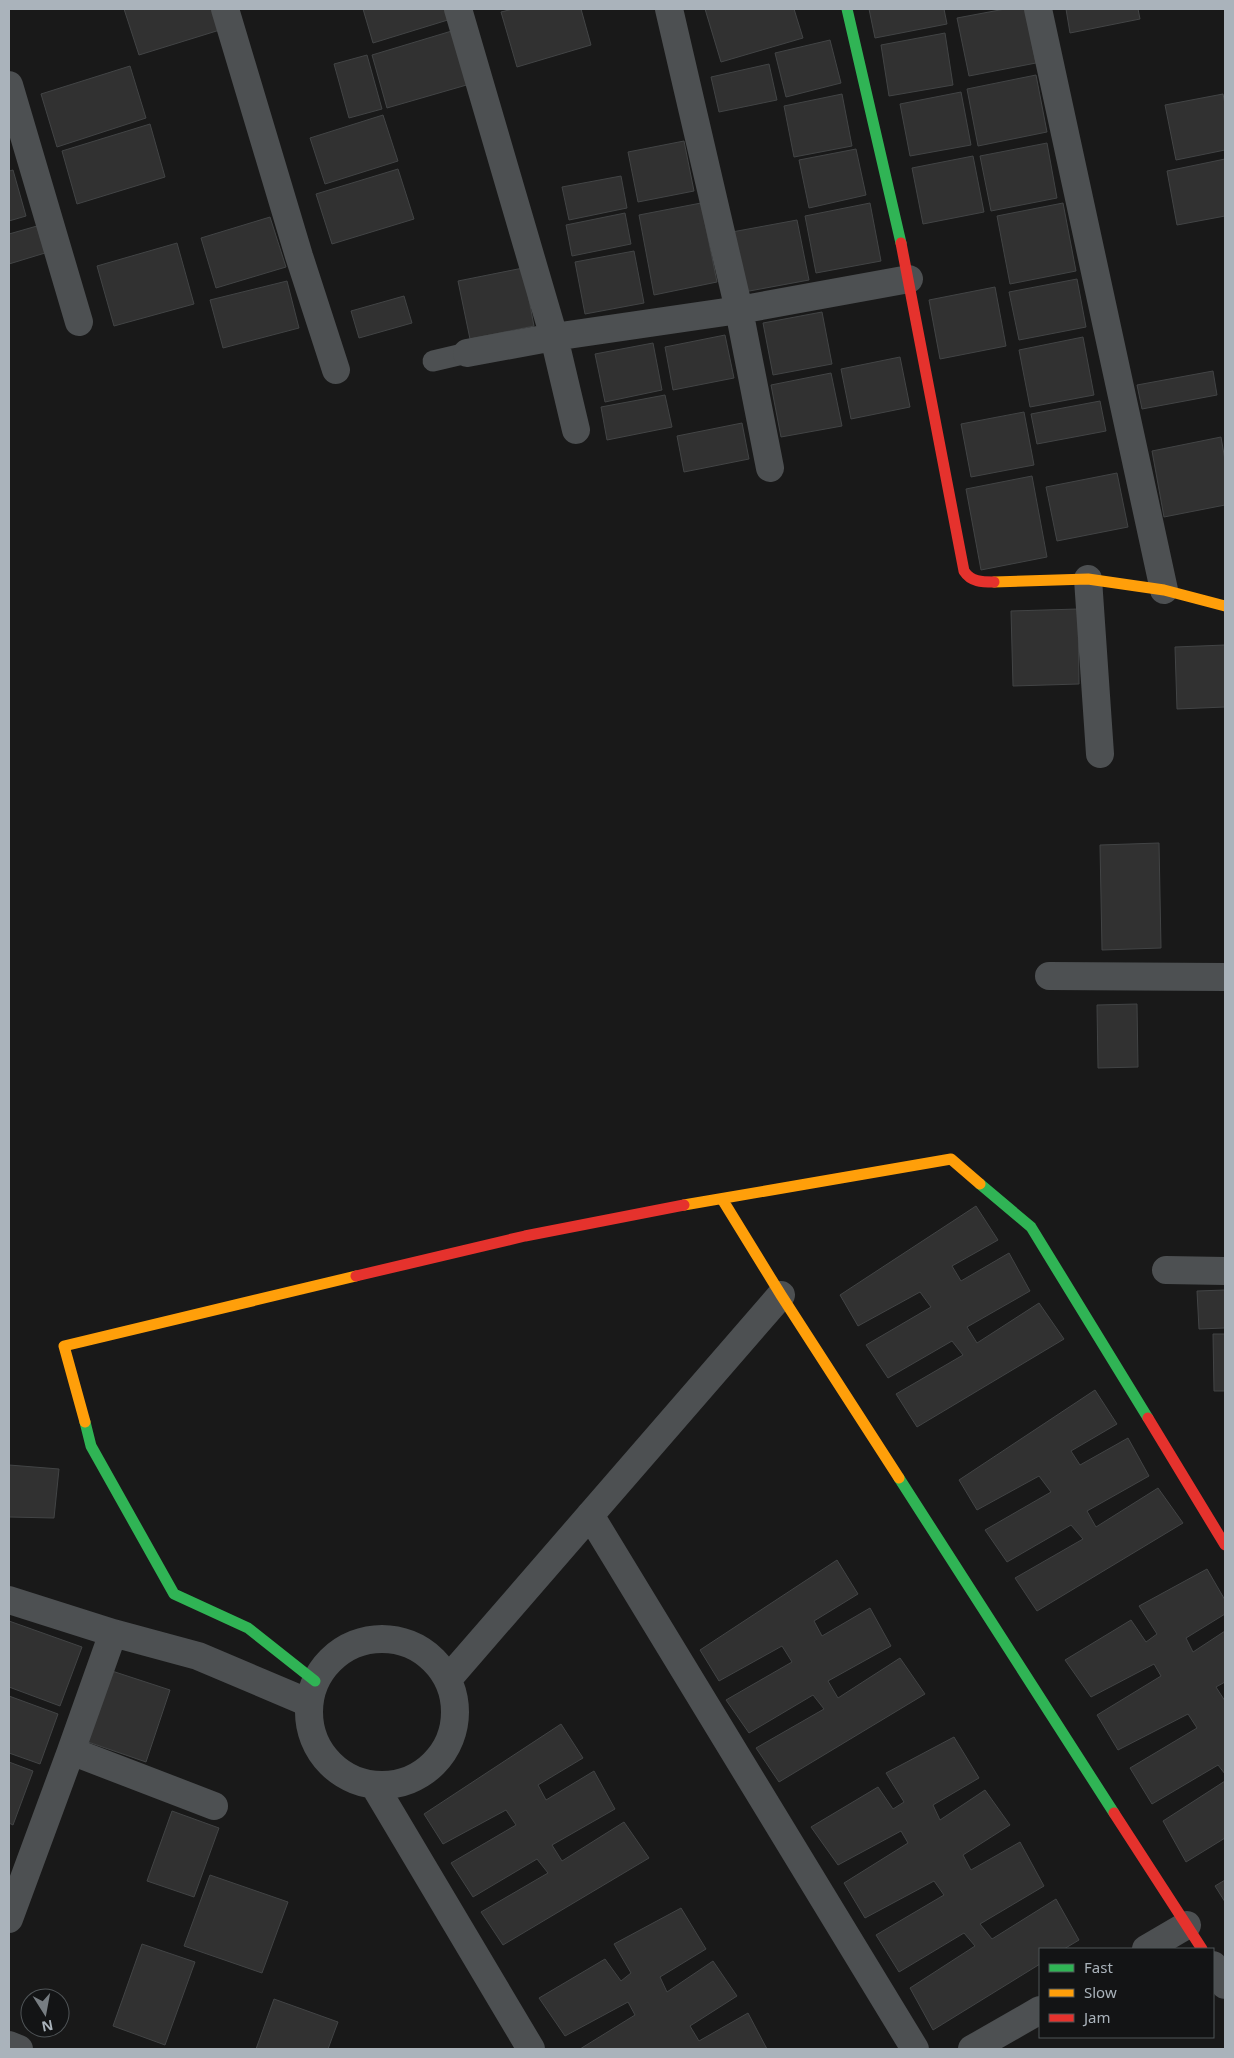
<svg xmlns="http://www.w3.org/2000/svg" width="1234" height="2058" font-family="'Noto Sans',sans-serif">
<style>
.building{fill:#313131;stroke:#424445}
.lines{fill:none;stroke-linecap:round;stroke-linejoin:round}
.lane{stroke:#4d5052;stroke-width:21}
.street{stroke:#4d5052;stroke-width:28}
.fast{stroke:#30b455;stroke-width:11}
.slow{stroke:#ff9f0a;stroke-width:11}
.jam{stroke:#e5322d;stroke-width:11}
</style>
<rect width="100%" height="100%" fill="#191919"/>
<path class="building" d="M 124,9 L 216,9 L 223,29 L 139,55 Z
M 363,9 L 448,9 L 451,19 L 373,43 Z
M 513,9 L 581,9 L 591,45 L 517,67 L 501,12 Z
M 705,9 L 794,9 L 803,38 L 721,62 Z
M 869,9 L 944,9 L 947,24 L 875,38 Z
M 1005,9 L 1025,9 L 1036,63 L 969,76 L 957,18 Z
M 1066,9 L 1138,9 L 1140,19 L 1070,33 Z
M 455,30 L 470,84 L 387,108 L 372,55 Z
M 945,33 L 953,85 L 889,96 L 881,45 Z
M 830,40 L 841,83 L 786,97 L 775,53 Z
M 367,55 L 382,109 L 349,118 L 334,64 Z
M 769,64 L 777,100 L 719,112 L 711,77 Z
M 130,66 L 146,118 L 57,147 L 41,94 Z
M 1036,75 L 1047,132 L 978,146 L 967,89 Z
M 961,92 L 971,145 L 910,156 L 900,104 Z
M 842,94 L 852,146 L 794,157 L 784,106 Z
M 1223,94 L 1225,104 L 1225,150 L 1176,160 L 1165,105 Z
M 383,115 L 398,161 L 325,184 L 310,138 Z
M 150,124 L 165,177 L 77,204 L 62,151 Z
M 684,141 L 694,191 L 638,202 L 628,152 Z
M 1047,143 L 1057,198 L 991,211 L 980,156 Z
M 856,149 L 866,195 L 809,208 L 799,160 Z
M 973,156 L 984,212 L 923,224 L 912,168 Z
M 1225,159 L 1225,216 L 1177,225 L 1167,171 Z
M 398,169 L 414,219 L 332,244 L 316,194 Z
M 13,170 L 26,216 L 9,221 L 9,171 Z
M 621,176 L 627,208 L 569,220 L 562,187 Z
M 701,203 L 717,282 L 654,295 L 639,215 Z
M 870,203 L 881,261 L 816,273 L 805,216 Z
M 1063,203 L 1076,271 L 1010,284 L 997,216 Z
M 625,213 L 631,244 L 572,256 L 566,225 Z
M 270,217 L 286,267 L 216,288 L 201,238 Z
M 797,220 L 809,280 L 744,292 L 732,232 Z
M 37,226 L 45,253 L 9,264 L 9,234 Z
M 177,243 L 194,304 L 114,326 L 97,266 Z
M 634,251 L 644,303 L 585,314 L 575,262 Z
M 523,268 L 534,326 L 470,339 L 458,281 Z
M 1077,279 L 1086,327 L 1019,340 L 1009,292 Z
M 287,281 L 299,328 L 223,348 L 210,300 Z
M 995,287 L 1006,346 L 940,359 L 929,300 Z
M 404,296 L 412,323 L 359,338 L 351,311 Z
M 822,312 L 832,364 L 773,375 L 763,323 Z
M 725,335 L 734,378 L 673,390 L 665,347 Z
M 1083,337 L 1094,395 L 1030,407 L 1019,350 Z
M 653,343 L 662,390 L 605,402 L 595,354 Z
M 900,357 L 910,407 L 851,419 L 841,369 Z
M 1213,371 L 1217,395 L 1142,409 L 1137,385 Z
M 831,373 L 842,426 L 781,437 L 771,385 Z
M 665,395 L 672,427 L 607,440 L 601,407 Z
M 1100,401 L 1106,431 L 1037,444 L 1031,414 Z
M 1024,412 L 1034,465 L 971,477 L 961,424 Z
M 742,423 L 749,459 L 684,472 L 677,436 Z
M 1221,437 L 1225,460 L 1225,505 L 1164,517 L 1152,451 Z
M 1117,473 L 1128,527 L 1057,541 L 1046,487 Z
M 1032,476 L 1047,557 L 981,570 L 966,489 Z
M 1078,609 L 1079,684 L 1013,686 L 1011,611 Z
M 1225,645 L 1225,707 L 1177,709 L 1175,647 Z
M 1159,843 L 1161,948 L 1102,950 L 1100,845 Z
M 1137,1004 L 1138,1067 L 1098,1068 L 1097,1005 Z
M 976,1206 L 998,1240 L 952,1266 L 961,1281 L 1009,1253 L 1030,1291 L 967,1327 L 977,1343 L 1039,1303 L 1064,1339 L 917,1427 L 896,1394 L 963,1355 L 952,1341 L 888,1378 L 866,1345 L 931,1307 L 920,1292 L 858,1326 L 840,1295 Z
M 1225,1290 L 1225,1328 L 1199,1329 L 1197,1291 Z
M 1213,1334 L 1225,1334 L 1225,1391 L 1214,1391 Z
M 1095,1390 L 1117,1424 L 1071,1451 L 1080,1465 L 1128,1438 L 1149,1476 L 1087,1511 L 1096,1527 L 1158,1488 L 1183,1523 L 1037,1611 L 1015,1578 L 1083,1539 L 1071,1525 L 1007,1562 L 985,1530 L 1051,1492 L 1039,1476 L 977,1510 L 959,1480 Z
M 9,1465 L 59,1469 L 54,1518 L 9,1517 Z
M 837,1560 L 858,1594 L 814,1621 L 822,1636 L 870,1608 L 891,1646 L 828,1681 L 838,1698 L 900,1658 L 925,1694 L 779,1782 L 756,1748 L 824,1709 L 813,1695 L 749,1733 L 726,1700 L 792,1662 L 782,1646 L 719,1681 L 700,1650 Z
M 1207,1569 L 1225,1600 L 1225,1614 L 1186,1638 L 1193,1652 L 1225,1631 L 1225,1682 L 1216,1687 L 1225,1701 L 1225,1774 L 1218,1765 L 1152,1804 L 1130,1768 L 1197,1728 L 1188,1714 L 1118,1750 L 1097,1715 L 1161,1676 L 1154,1664 L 1091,1697 L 1065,1660 L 1131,1620 L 1146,1642 L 1157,1634 L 1139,1606 Z
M 9,1621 L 82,1647 L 60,1706 L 9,1687 Z
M 112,1671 L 170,1690 L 146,1762 L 88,1742 Z
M 9,1696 L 58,1714 L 40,1764 L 9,1753 Z
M 561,1724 L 583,1758 L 538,1785 L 546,1800 L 594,1771 L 615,1809 L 552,1845 L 562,1861 L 624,1822 L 649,1858 L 503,1945 L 481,1912 L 548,1873 L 537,1859 L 473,1897 L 451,1863 L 516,1825 L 506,1810 L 443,1844 L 424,1814 Z
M 954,1737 L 979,1778 L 933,1805 L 940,1820 L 985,1790 L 1010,1825 L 963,1855 L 971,1870 L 1020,1842 L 1044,1886 L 980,1924 L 992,1939 L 1056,1899 L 1079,1940 L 1064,1949 L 1040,1949 L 1040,1964 L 933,2030 L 910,1988 L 975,1946 L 964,1933 L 899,1972 L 876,1935 L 944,1895 L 934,1881 L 865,1918 L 844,1883 L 908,1843 L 901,1831 L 838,1865 L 811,1827 L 878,1787 L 893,1809 L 904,1802 L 886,1773 Z
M 9,1762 L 33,1771 L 13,1825 L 9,1823 Z
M 1225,1781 L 1225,1838 L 1186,1862 L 1163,1821 Z
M 172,1811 L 219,1828 L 194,1897 L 147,1881 Z
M 210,1875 L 288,1902 L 262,1973 L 184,1946 Z
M 1225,1880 L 1225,1902 L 1215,1886 Z
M 681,1908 L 706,1949 L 660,1977 L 667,1992 L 713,1961 L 737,1996 L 690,2026 L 699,2041 L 748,2013 L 767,2049 L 580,2049 L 635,2015 L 628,2002 L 565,2036 L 539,1998 L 605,1959 L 621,1981 L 631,1973 L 614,1944 Z
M 142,1944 L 195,1962 L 165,2045 L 113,2026 Z
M 274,1999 L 338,2022 L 328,2049 L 256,2049 Z"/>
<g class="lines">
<path class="lane" d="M 433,361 L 467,353"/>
<path class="street" d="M 225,9 L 299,256 L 336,370
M 458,9 L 554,337 L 467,353
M 669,9 L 739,310 L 770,468
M 1038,9 L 1164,590
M 9,85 L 79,322
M 576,430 L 554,337 L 739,310 L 909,279
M 1088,579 L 1100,754
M 1049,976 L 1225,977
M 1166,1270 L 1225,1271
M 590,1515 L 915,2049
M 9,1600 L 113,1633 L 71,1751
M 113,1633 L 198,1656 L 309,1703
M309 1712a73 73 0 1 1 146 0a73 73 0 1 1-146 0Z
M 448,1679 L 781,1295
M 374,1785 L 531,2049
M 9,1919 L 71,1751 L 214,1806
M 1146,1949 L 1187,1925
M 1213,1965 L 1225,1985
M 9,2045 L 19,2049
M 972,2049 L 1040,2010"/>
<path class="fast" d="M 847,9 L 901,243
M 980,1184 L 1031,1227 L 1148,1418
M 85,1422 L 91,1446 L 174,1594 L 248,1628 L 315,1681
M 899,1478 L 1114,1813"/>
<path class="slow" d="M 994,582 L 1088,579 L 1164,590 L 1225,606
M 722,1199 L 781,1295 L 899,1478
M 684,1205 L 951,1159 L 980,1184
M 85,1422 L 64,1346 L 356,1276"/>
<path class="jam" d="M 901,243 L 964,571 C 971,582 982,582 994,582
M 356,1276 L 525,1236 L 684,1205
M 1148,1418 L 1225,1545
M 1114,1813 L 1202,1949"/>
</g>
<rect width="1234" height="2058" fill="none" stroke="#aab3bb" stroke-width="20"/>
<rect x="1039" y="1948" width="175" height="90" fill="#131415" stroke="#4f5457"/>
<rect x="1049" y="1964" width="25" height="8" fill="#30b455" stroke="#4f5457"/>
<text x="1084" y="1973" font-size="15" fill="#aab3bb">Fast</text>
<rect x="1049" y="1989" width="25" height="8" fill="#ff9f0a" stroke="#4f5457"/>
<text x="1084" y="1998" font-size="15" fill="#aab3bb">Slow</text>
<rect x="1049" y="2014" width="25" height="8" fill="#e5322d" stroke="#4f5457"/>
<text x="1084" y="2023" font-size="15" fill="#aab3bb">Jam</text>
<g transform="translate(45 2013) rotate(169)"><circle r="24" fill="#131415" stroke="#4f5457"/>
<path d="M0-4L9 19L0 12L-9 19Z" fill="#777d82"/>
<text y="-8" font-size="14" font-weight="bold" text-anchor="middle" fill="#aab3bb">N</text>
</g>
</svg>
